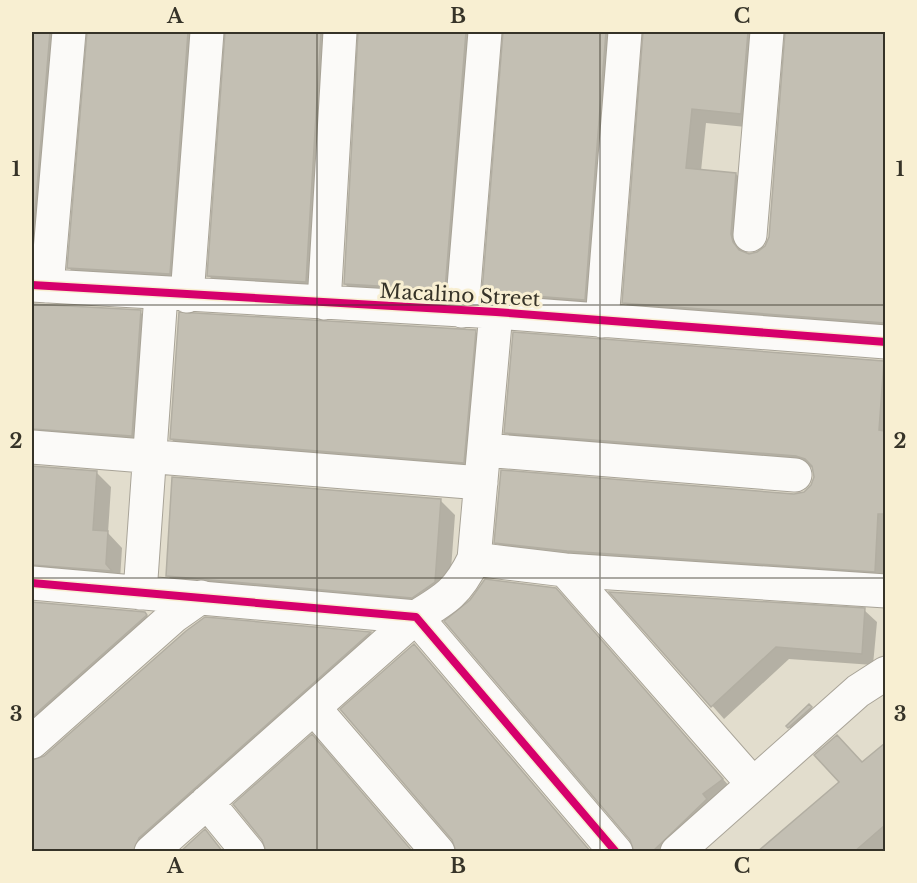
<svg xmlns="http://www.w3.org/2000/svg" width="917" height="883" font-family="'Libre Baskerville',serif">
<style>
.shadow{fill:#0003}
.building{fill:#c3bfb3;stroke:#b2aea2;stroke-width:1.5}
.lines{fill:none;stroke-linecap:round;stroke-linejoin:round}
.minor-casing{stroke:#a8a397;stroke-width:35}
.minor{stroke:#fbfaf8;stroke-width:33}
.cycleway-casing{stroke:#f8efd2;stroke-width:11}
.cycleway{stroke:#d6006c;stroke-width:8}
.grid{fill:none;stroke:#363328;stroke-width:1.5;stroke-opacity:0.55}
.labels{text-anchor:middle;stroke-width:6;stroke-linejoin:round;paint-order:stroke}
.street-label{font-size:20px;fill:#363328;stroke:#f8efd2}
.neatline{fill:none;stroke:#363328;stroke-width:2}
.grid-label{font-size:20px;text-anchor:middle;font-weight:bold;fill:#363328}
</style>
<rect width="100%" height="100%" fill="#e2ddcd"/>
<path class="shadow" d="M 32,32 L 74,32 L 32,289 Z
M 89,32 L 212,32 L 184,288 L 84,283 L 69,268 Z
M 227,32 L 344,32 L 321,296 L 224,291 L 209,276 Z
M 360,32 L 491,32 L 459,304 L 360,299 L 345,284 Z
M 505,32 L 630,32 L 599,314 L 499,307 L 484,292 Z
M 645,32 L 772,32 L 756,128 L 706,123 L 701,171 L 736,174 L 751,189 L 747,255 L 758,254 L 766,247 L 770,237 L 787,32 L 886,32 L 886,336 L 639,317 L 624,302 Z
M 32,305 L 140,312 L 155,326 L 147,450 L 32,451 Z
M 475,331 L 489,345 L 477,476 L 185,452 L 171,439 Z
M 884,362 L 885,581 L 507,553 L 496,542 L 804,493 L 812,486 L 815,477 L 813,468 L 808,466 L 516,443 L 506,432 Z
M 32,467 L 96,472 L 111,487 L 108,533 L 122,548 L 120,580 L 32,589 Z
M 440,500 L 455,515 L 449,597 L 427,612 L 182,590 L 167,575 Z
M 613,593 L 864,610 L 877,622 L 873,665 L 789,659 L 724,719 Z
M 32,603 L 144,613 L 162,631 L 32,748 Z
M 571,605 L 737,795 L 682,852 L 636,852 Z
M 205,619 L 370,633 L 385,648 L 156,852 L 32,852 L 32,762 L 45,757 Z
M 414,646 L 429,661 L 591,852 L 458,852 Z
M 809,706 L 818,715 L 796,735 L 788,726 Z
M 312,736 L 327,752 L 413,852 L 268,852 L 268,848 L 235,804 Z
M 886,745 L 886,852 L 759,852 L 863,764 Z"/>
<path class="building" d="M 32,32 L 50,32 L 32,248 Z
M 87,32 L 188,32 L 170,274 L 67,268 Z
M 225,32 L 321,32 L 306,282 L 207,276 Z
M 358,32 L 466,32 L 445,290 L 344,284 Z
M 503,32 L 606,32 L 585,300 L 482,292 Z
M 643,32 L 748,32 L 741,114 L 692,109 L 686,168 L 736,173 L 731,234 L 733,242 L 739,250 L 749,254 L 757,252 L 765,246 L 769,237 L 785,32 L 885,32 L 885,323 L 622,303 Z
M 32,304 L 141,310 L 132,436 L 32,429 Z
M 179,312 L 476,330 L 464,463 L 170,439 Z
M 513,332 L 884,361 L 879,430 L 885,431 L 885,514 L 878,514 L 875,572 L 567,551 L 494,543 L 501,470 L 794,494 L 804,492 L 811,485 L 814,477 L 812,466 L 805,459 L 796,456 L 504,433 Z
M 32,466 L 97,471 L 93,530 L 108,531 L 106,564 L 112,571 L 32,565 Z
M 172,477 L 441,499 L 435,582 L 412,598 L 166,576 Z
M 485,579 L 556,588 L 723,779 L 703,794 L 707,799 L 652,852 L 634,852 L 630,840 L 444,621 L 470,600 Z
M 609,592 L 865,608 L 862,654 L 776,647 L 711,707 Z
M 32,602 L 145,612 L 147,615 L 32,717 Z
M 205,617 L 371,632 L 139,838 L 133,852 L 32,852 L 32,760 L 44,756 L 186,631 Z
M 414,644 L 591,852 L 456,852 L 452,840 L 340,709 Z
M 809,704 L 812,707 L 788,728 L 786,726 Z
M 312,734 L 413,852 L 266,852 L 262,840 L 233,804 Z
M 837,735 L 862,762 L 885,743 L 885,825 L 854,852 L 757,852 L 839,782 L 814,755 Z
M 205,829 L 223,852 L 180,852 Z"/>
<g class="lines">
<defs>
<path id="minor" d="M 750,235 L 767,32
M 32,285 L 496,312 L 886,342
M 47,286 L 69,32
M 187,296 L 207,32
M 324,303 L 340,32
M 462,311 L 485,32
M 602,321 L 625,32
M 32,447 L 481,483
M 484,450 L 795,475
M 474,559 L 565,570 L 753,784
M 565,570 L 886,591
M 32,583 L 416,617 L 616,852
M 140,593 L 161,294
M 314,708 L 438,852
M 32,742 L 174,616 L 201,597
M 207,802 L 248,852
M 151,852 L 416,617 C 446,599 458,592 474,559 L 496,312
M 677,852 L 858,691 L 886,673"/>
</defs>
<use href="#minor" class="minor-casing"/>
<use href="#minor" class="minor"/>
<defs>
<path id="cycleway" d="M 32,285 L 496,312 L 886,342
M 32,583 L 416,617 L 616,852"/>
</defs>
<use href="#cycleway" class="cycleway-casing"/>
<use href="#cycleway" class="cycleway"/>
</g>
<path class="grid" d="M 317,32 L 317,852M 600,32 L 600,852M 32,305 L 886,305M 32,578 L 886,578"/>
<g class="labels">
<g class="street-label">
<text transform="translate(460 295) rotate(3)" y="7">Macalino Street</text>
</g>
</g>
<rect width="917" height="883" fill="none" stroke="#f8efd2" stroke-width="66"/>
<rect x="33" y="33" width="851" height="817" class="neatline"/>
<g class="grid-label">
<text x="175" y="23">A</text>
<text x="458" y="23">B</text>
<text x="742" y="23">C</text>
<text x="16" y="176">1</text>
<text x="900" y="176">1</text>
<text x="16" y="448">2</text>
<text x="900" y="448">2</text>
<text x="16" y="721">3</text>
<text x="900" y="721">3</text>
<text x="175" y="873">A</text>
<text x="458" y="873">B</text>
<text x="742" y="873">C</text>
</g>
</svg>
